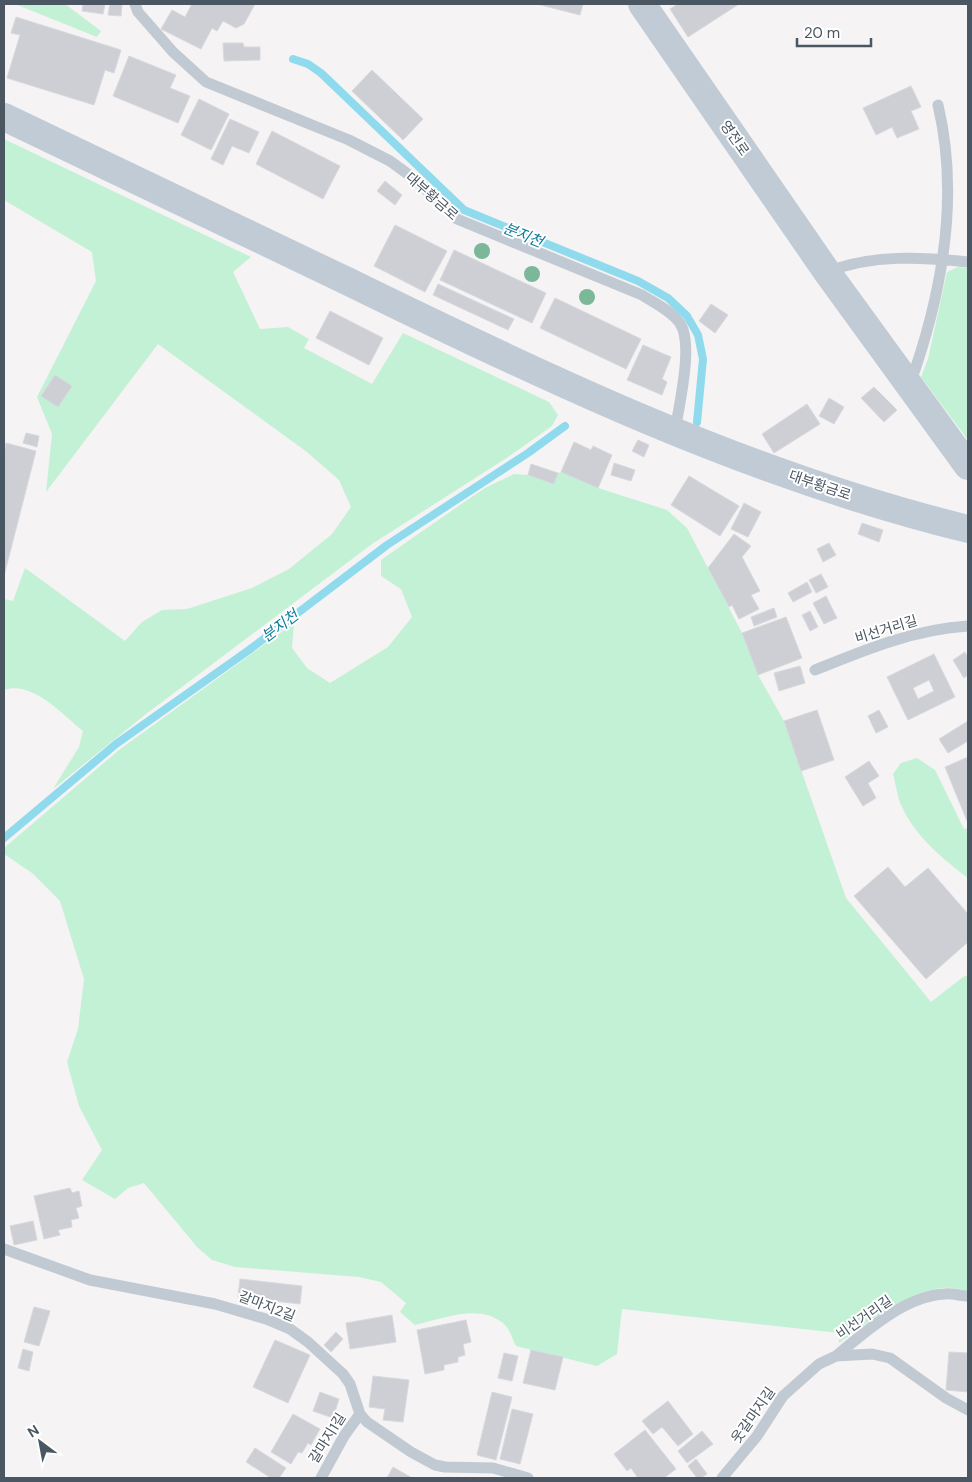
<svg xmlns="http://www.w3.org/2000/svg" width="972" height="1482" font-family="'DM Sans','Noto Sans KR',sans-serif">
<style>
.green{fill:#c3f1d5}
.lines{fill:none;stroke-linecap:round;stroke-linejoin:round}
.stream{stroke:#90daee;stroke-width:8}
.building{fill:#cdcfd5;stroke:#d7d9de;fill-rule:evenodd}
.lane{stroke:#c1cad2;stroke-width:11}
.secondary{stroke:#c1cbd6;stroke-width:28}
.tree{fill:#7bb799}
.labels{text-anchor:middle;stroke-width:4;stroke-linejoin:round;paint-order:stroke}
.street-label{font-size:14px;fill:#4a5661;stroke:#fff}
.water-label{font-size:15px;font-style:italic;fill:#0c7c9b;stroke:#fff}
</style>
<rect width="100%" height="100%" fill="#f5f3f3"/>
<path class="green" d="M 15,4 L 65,4 L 101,31 L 97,37 Z
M 4,139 L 251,257 L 233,272 L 260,329 L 288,327 L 309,339 L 304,348 L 372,384 L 403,333 L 549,402 L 558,415 L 552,426 L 508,457 L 372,544 L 146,714 L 53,789 L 79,747 L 83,731 C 63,715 32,680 4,690 L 4,599 L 13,601 L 25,568 L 125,641 L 142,622 L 162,610 L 187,609 L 252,588 L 289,569 L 332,534 L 351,507 L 339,480 L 307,452 L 158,344 L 46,492 L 52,434 L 37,397 L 96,281 L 92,252 L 4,200 Z
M 958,267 L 968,268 L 968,440 L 921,377 L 928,359 L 947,272 Z
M 561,472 L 598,488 L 667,510 L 687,528 L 742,633 L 758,675 L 784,721 L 846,898 L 931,1002 L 963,977 L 968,975 L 968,1291 C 961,1290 953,1287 945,1288 C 905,1291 871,1321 839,1343 L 839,1333 L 622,1309 L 617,1354 L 597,1366 L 516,1346 C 513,1340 510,1330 505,1325 C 481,1302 443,1319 415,1325 L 400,1312 L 406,1303 L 381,1282 L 359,1277 L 235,1267 L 212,1260 L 197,1247 L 144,1183 L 128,1188 L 115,1199 L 82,1180 L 102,1150 L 79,1106 L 67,1062 L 78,1029 L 84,979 L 60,901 L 32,873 L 4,854 L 4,848 L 119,750 L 294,623 L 292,648 L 307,668 L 330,683 L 388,647 L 412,617 L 401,589 L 381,576 L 381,560 L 457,507 L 485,488 L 514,474 L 528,475 L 554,484 L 558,473 Z
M 917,758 L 935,770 L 964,829 L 968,828 L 968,878 C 943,859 916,837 902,807 C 897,797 896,784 893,774 L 901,763 Z"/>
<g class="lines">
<path class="stream" d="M 293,59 L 308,64 L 321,73 L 464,210 L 638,281 L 668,298 L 687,316 L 698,335 L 703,359 L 697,422
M 4,838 L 116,744 L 249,650 L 387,545 L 528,453 L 565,426"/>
</g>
<path class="building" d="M 83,4 L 105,4 L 103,14 L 82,11 Z
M 110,4 L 122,4 L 121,16 L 108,15 Z
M 192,4 L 255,4 L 244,24 L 236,28 L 223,21 L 217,31 L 212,28 L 201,49 L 161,29 L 172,10 L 185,17 Z
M 537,4 L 583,4 L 580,15 Z
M 678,4 L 739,4 L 688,37 L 670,9 Z
M 16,17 L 121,50 L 114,73 L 105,70 L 94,105 L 7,78 L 20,35 L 11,33 Z
M 223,43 L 243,43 L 244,47 L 260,47 L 260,60 L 224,61 Z
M 129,56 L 176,75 L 170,88 L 190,96 L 178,123 L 113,96 Z
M 372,70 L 423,119 L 403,140 L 352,91 Z
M 911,86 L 921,107 L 911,111 L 919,129 L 897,138 L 892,127 L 876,135 L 863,108 Z
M 199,99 L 229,114 L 211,150 L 181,135 Z
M 230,119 L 259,132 L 249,153 L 232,146 L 223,165 L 211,159 Z
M 272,131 L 340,166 L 323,199 L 256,164 Z
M 385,181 L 402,195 L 395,205 L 377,191 Z
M 395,225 L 447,251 L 425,292 L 374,266 Z
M 454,250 L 546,293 L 532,323 L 440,280 Z
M 438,284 L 514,319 L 508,330 L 433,295 Z
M 555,298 L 641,339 L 626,369 L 540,328 Z
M 711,304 L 728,315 L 715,333 L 699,321 Z
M 330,311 L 383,338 L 369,365 L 316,338 Z
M 643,345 L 671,357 L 662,379 L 667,382 L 662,395 L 627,380 Z
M 55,375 L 72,386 L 58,407 L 41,396 Z
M 874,387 L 897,410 L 884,422 L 861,398 Z
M 829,398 L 844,407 L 834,424 L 819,416 Z
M 807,404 L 820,424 L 774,453 L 762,434 Z
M 26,433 L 39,436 L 37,447 L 23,443 Z
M 638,440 L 649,445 L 644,457 L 632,451 Z
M 574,442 L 591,450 L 593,446 L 612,455 L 598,488 L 561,472 Z
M 6,443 L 36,451 L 4,576 L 4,453 Z
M 614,463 L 635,470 L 631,481 L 611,475 Z
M 531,464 L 558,473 L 554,484 L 528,475 Z
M 689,476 L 739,506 L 720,536 L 671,505 Z
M 744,503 L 761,512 L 748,537 L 731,529 Z
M 862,523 L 883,530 L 879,542 L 858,534 Z
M 734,534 L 751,546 L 742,557 L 760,591 L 751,595 L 759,609 L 739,619 L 732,605 L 729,607 L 708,568 Z
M 829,543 L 836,555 L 823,562 L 817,549 Z
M 821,574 L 828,587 L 816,593 L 809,580 Z
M 807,582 L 812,592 L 793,602 L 788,593 Z
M 826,596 L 837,618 L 824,624 L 813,603 Z
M 774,608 L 777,617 L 754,626 L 751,617 Z
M 810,611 L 818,627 L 810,631 L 802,615 Z
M 786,617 L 802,658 L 758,675 L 742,633 Z
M 965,652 L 968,658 L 968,675 L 964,678 L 953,660 Z
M 934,654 L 955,697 L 908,720 L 887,677 ZM 929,680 L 934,691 L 918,699 L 913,688 Z
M 800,666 L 805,683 L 779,691 L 774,673 Z
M 817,710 L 834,760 L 801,771 L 784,721 Z
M 879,710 L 888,727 L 876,733 L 868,716 Z
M 968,721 L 968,741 L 948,753 L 939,739 Z
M 968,757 L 968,821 L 967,821 L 945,767 Z
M 869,761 L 879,776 L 868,783 L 876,798 L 863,806 L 845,777 Z
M 888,867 L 905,887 L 928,868 L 968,914 L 968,942 L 926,979 L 854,896 Z
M 70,1188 L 72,1193 L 79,1191 L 82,1206 L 76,1208 L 79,1218 L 71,1220 L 72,1227 L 58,1230 L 60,1235 L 44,1239 L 34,1196 Z
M 33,1221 L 37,1240 L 14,1245 L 10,1226 Z
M 240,1279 L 302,1286 L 300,1304 L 238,1297 Z
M 34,1307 L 50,1311 L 39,1346 L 24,1342 Z
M 392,1315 L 396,1342 L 350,1349 L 346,1323 Z
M 466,1320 L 471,1342 L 463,1344 L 465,1355 L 458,1357 L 458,1362 L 444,1365 L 444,1370 L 425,1374 L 417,1330 Z
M 336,1332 L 343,1339 L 331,1352 L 324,1345 Z
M 275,1340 L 310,1355 L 288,1403 L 253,1387 Z
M 23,1349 L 33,1352 L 29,1371 L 18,1368 Z
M 531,1350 L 563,1357 L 555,1390 L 523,1383 Z
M 949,1352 L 968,1353 L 968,1392 L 946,1390 Z
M 504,1353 L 518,1356 L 512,1381 L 498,1378 Z
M 373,1376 L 409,1380 L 403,1422 L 383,1420 L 385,1409 L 369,1407 Z
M 320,1392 L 339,1399 L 333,1418 L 313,1411 Z
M 492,1392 L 512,1397 L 496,1460 L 477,1455 Z
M 668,1401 L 693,1434 L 678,1446 L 662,1427 L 653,1434 L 642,1421 Z
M 512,1409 L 533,1414 L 520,1464 L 500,1459 Z
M 293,1414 L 320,1429 L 311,1445 L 308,1443 L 302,1453 L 298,1452 L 291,1464 L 271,1452 Z
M 645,1430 L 676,1469 L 664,1478 L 638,1478 L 631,1468 L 627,1471 L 614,1454 Z
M 702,1431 L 713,1444 L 687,1463 L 678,1451 Z
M 255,1448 L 286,1468 L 279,1478 L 271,1478 L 246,1462 Z
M 696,1459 L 707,1474 L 701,1478 L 697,1478 L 688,1466 Z
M 393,1467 L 412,1478 L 387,1478 Z"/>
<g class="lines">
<path class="lane" d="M 135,4 L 138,12 L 173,52 L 206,82 L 349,140 L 390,161 L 416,180 L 457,219 L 642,295 C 654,303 670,310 679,322 C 695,342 678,408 675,432
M 827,272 C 873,254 921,257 968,262
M 910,384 C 942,295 960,198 938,105
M 815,670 C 864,650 915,629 968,626
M 4,1249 L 90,1280 L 215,1304 L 266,1319 L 290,1329 L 308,1342 L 343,1374 L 350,1384 L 360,1414 L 367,1422 L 411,1452 L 435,1465 L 445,1467 L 493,1468 L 528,1478
M 836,1356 C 865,1332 906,1295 945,1294 C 953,1293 961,1296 968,1296
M 321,1478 L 344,1436 L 360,1414
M 722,1478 L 757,1436 L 783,1396 L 819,1364 L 836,1356 L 872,1354 L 890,1358 L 946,1398 L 968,1410"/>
<path class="secondary" d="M 642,4 L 827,272 L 968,466
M 4,117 C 118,172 233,226 347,281 C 547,379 751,476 968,529"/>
</g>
<g class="tree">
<circle cx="482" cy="251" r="8"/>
<circle cx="532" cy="274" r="8"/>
<circle cx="587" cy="297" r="8"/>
</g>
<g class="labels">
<g class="street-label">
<text transform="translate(735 138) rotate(55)" y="5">영전로</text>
<text transform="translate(432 196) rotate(41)" y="5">대부황금로</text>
<text transform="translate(820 485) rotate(19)" y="5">대부황금로</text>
<text transform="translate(886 629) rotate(-17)" y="5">비선거리길</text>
<text transform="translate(267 1306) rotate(21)" y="5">갈마지2길</text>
<text transform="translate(864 1317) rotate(-35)" y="5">비선거리길</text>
<text transform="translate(753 1415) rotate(-55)" y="5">웃갈마지길</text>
<text transform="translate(327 1438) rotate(-58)" y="5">갈마지1길</text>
</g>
<g class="water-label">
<text transform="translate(523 235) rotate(22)" y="5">분지천</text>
<text transform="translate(280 626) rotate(-37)" y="5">분지천</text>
</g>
</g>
<rect width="972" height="1482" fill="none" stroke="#4a5661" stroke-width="10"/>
<g transform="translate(40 1442) rotate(328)" stroke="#ffffff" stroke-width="4" paint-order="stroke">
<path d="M0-4L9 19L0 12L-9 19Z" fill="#4a5661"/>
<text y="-8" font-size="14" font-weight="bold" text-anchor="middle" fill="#4a5661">N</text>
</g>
<path d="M797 38v8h74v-8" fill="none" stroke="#4a5661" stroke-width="2.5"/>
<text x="804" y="38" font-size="15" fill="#4a5661" stroke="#ffffff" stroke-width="4" paint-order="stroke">20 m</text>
</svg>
